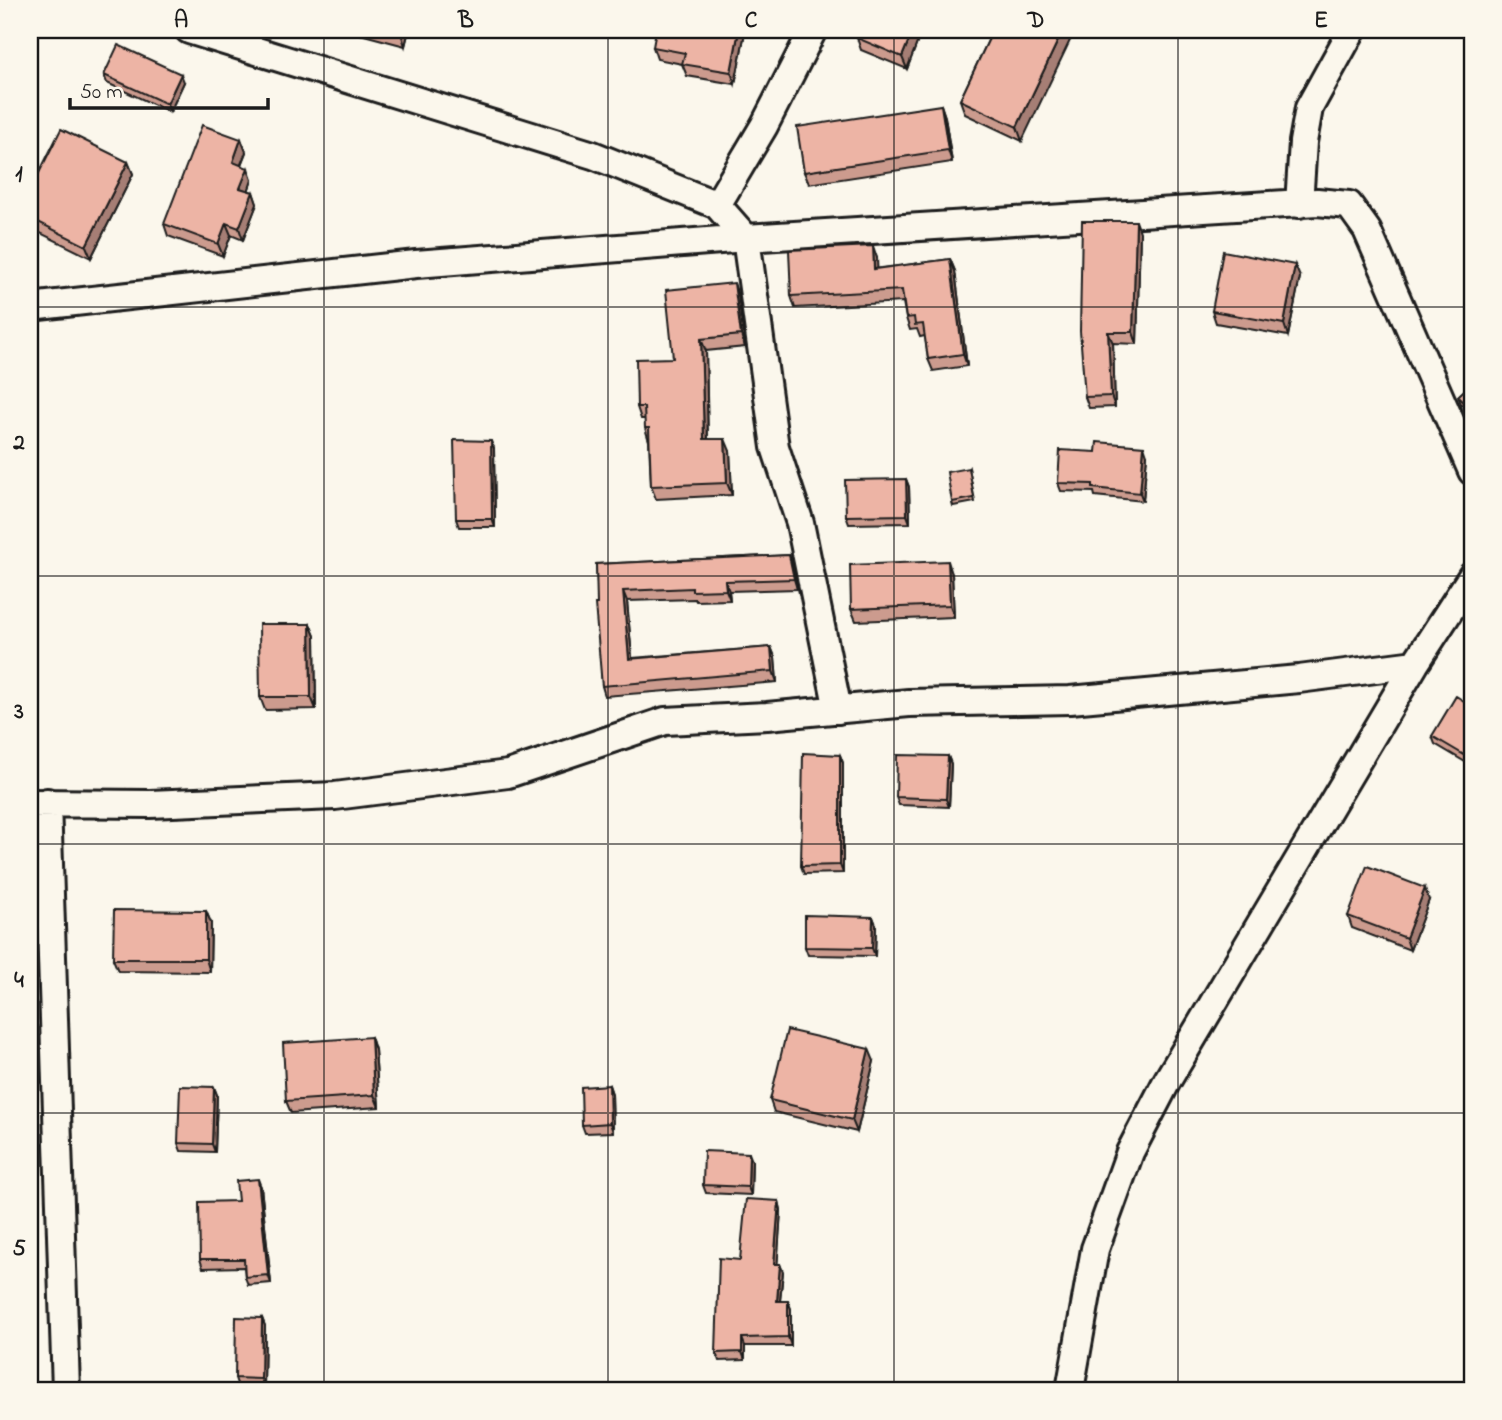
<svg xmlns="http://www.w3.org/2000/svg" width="1502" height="1420" font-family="'Indie Flower',sans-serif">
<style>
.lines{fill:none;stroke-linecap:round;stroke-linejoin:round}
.minor-casing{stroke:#1c1c1c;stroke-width:32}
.minor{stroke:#fbf7ec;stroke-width:26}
.wall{fill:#cc9b8e;stroke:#1c1c1c;stroke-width:2}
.shaded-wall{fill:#a67e74;stroke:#1c1c1c;stroke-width:2}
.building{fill:#edb4a5;stroke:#1c1c1c;stroke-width:2}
.grid{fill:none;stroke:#1c1c1c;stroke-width:2;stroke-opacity:0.55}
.neatline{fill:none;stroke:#1c1c1c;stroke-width:2.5}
.grid-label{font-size:23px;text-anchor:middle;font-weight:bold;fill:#1c1c1c}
</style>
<rect width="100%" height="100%" fill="#fbf7ec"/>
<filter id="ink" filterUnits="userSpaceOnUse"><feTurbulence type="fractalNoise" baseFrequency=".0143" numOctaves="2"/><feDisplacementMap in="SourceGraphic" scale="14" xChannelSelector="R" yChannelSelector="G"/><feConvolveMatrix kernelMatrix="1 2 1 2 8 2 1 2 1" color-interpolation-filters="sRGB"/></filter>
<g filter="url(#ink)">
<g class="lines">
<defs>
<path id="minor" d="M 189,30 L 593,155 L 717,205
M 813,30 L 764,126 L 717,205 L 746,238 L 1317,202 L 1349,205 L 1367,230 L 1472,471
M 1299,204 L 1303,142 L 1309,108 L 1352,30
M 30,307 L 416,264 L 746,238 L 775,447 L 800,523 L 838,710
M 47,802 L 66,1390
M 30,803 L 150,804 L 335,796 L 508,774 L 665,721 L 767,716 L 909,703 L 1070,700 L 1299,679 L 1415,664
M 1070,1390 L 1095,1249 L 1130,1152 L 1167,1081 L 1415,664 L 1472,576"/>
</defs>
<use href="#minor" class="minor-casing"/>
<use href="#minor" class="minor"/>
</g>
<path class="wall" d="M 345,30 L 409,30 L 405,46 Z
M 922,30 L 907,69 L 861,50 L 857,38 Z
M 993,30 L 1022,141 L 965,114 L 960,100 Z
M 745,32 L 735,84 L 687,76 L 682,64 L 657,59 L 653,47 Z
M 104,75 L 184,82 L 170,112 L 107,83 Z
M 941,105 L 945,117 L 952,162 L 809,184 L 804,172 Z
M 241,139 L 246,152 L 241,165 L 252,180 L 248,191 L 253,192 L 257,204 L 243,240 L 231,235 L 223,256 L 168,236 L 164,224 Z
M 128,162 L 133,174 L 91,258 L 30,228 L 30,191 Z
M 1140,232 L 1137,344 L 1113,343 L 1115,407 L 1089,408 L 1085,397 Z
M 877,258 L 877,269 L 950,259 L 955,271 L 967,366 L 933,371 L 928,359 L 925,336 L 920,337 L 917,329 L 910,330 L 906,318 L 903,302 L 795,308 L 791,296 Z
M 1300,277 L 1288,336 L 1216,323 L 1212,311 Z
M 738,295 L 745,347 L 706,351 L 708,439 L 730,451 L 732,495 L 656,499 L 651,486 L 649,441 L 645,428 L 645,419 L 641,419 L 637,407 L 673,358 Z
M 1472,383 L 1472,416 L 1461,404 L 1458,396 Z
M 494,449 L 495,527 L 459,527 L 456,519 Z
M 1096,452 L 1147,455 L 1143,501 L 1095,496 L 1094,492 L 1061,491 L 1058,483 Z
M 969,468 L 975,502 L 953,506 L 952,502 Z
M 906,479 L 909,487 L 910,523 L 849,524 L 846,516 Z
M 789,555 L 793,566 L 797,589 L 729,591 L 730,600 L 696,601 L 695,599 L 627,601 L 632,658 L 771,647 L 775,657 L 777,682 L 605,696 L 602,686 L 596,564 Z
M 952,574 L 954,617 L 856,621 L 851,609 Z
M 310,624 L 315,636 L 316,709 L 265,710 L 260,697 Z
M 1472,706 L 1472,766 L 1435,744 L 1432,736 Z
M 840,755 L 843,763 L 843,873 L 804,874 L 801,866 Z
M 948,756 L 951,764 L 949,807 L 899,805 L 896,797 Z
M 1429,900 L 1410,950 L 1352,928 L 1348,916 Z
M 206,911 L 211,923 L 210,972 L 118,971 L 113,959 Z
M 873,917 L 876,925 L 875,956 L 808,955 L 805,947 Z
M 371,1037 L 375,1050 L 379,1107 L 291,1113 L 286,1101 Z
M 874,1061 L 857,1132 L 774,1112 L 770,1100 Z
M 609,1085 L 612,1094 L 613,1132 L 585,1133 L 582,1125 Z
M 214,1087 L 217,1095 L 215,1152 L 181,1151 L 178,1143 Z
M 752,1161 L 751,1195 L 706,1193 L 703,1185 Z
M 261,1187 L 271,1283 L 248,1285 L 245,1277 L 244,1267 L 203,1268 L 200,1259 L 238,1201 Z
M 779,1201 L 781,1210 L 777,1264 L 780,1264 L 783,1272 L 780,1301 L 788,1301 L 791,1309 L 791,1346 L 745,1346 L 745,1360 L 719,1361 L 716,1353 L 740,1260 Z
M 262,1318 L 265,1326 L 264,1387 L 238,1387 L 235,1378 Z"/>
<path class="shaded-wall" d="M 400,30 L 409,30 L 405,46 Z
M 739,30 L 744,30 L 745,32 L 735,84 L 731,72 Z
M 913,30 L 922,30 L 907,69 L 902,57 Z
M 1063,30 L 1075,30 L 1022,141 L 1017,127 Z
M 181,74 L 184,82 L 170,112 L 167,104 Z
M 941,105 L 945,117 L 952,162 L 948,150 Z
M 241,139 L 246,152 L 237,174 L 233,162 Z
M 128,162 L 133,174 L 91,258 L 86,246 Z
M 248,168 L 252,180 L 245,200 L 240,188 Z
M 253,192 L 257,204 L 243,240 L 239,228 Z
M 1136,221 L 1140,232 L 1137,344 L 1133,332 Z
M 226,223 L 231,235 L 223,256 L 218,244 Z
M 873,246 L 877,258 L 878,281 L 874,269 Z
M 950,259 L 955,271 L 967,366 L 963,354 Z
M 1295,265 L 1300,277 L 1288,336 L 1284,324 Z
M 734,283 L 738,295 L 745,347 L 741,335 Z
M 1108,332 L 1113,343 L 1115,407 L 1111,396 Z
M 701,339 L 706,351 L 708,451 L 704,439 Z
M 725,439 L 730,451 L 732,495 L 727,483 Z
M 491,441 L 494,449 L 495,527 L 492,519 Z
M 1144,446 L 1147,455 L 1143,501 L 1140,493 Z
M 906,479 L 909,487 L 910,523 L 907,515 Z
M 789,555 L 793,566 L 797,589 L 794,579 Z
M 948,561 L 952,574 L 954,617 L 950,605 Z
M 725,581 L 729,591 L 730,600 L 726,590 Z
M 623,591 L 627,601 L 633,669 L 629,659 Z
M 310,624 L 315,636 L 316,709 L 311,697 Z
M 771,647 L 775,657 L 777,682 L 773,671 Z
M 840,755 L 843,763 L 843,873 L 840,865 Z
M 948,756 L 951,764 L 949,807 L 946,799 Z
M 1425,888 L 1429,900 L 1410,950 L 1406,938 Z
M 206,911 L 211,923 L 210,972 L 206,959 Z
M 873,917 L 876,925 L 875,956 L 872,948 Z
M 371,1037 L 375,1050 L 379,1107 L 374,1095 Z
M 869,1049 L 874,1061 L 857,1132 L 852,1120 Z
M 609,1085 L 612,1094 L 613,1132 L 610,1123 Z
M 214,1087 L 217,1095 L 215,1152 L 212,1144 Z
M 749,1153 L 752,1161 L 751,1195 L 748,1187 Z
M 258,1179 L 261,1187 L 271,1283 L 268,1275 Z
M 779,1201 L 781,1210 L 777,1272 L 774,1264 Z
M 780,1264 L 783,1272 L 779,1310 L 777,1301 Z
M 788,1301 L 791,1309 L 791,1346 L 788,1337 Z
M 262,1318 L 265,1326 L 264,1387 L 261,1379 Z
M 742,1338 L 745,1346 L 745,1360 L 742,1352 Z"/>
<path class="building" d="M 656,30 L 739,30 L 731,72 L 682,64 L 685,53 L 653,47 Z
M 860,30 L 913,30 L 902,57 L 857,38 Z
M 993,30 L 1063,30 L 1017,127 L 960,100 Z
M 118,45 L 181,74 L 167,104 L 104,75 Z
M 941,105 L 948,150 L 804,172 L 797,127 Z
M 202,125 L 241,139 L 233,162 L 248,168 L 240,188 L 253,192 L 239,228 L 226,223 L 218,244 L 164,224 Z
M 61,129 L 128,162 L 86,246 L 30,218 L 30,191 Z
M 1082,221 L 1136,221 L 1133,332 L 1108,332 L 1111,396 L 1085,397 L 1080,331 Z
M 873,246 L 874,269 L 950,259 L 963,354 L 928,359 L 923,324 L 915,325 L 914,317 L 906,318 L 902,290 L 791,296 L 789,250 Z
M 1223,251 L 1295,265 L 1284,324 L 1212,311 Z
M 734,283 L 741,335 L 701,339 L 704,439 L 725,439 L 727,483 L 651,486 L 649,428 L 645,428 L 644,407 L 637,407 L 636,359 L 673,358 L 666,290 Z
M 1472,383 L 1472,411 L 1458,396 Z
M 454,440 L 491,441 L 492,519 L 456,519 Z
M 1097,442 L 1144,446 L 1140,493 L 1093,488 L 1093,484 L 1058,483 L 1060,450 L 1096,452 Z
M 969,468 L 974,498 L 952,502 L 947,472 Z
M 906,479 L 907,515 L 846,516 L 845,480 Z
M 789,555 L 794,579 L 725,581 L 726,590 L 692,591 L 692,588 L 623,591 L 629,659 L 771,647 L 773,671 L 602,686 L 595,604 L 597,604 L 596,564 Z
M 948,561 L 950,605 L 851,609 L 850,565 Z
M 259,624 L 310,624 L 311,697 L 260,697 Z
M 1456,696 L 1472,706 L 1472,758 L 1471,759 L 1432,736 Z
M 803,753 L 840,755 L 840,865 L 801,866 Z
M 897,755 L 948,756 L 946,799 L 896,797 Z
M 1367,866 L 1425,888 L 1406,938 L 1348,916 Z
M 114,910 L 206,911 L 206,959 L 113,959 Z
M 805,915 L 873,917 L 872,948 L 805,947 Z
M 787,1030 L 869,1049 L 852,1120 L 770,1100 Z
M 371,1037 L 374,1095 L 286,1101 L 283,1043 Z
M 609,1085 L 610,1123 L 582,1125 L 581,1087 Z
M 180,1086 L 214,1087 L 212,1144 L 178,1143 Z
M 704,1151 L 749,1153 L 748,1187 L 703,1185 Z
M 258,1179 L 268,1275 L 245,1277 L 244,1259 L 200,1259 L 199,1202 L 238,1201 L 236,1181 Z
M 746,1199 L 779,1201 L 774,1264 L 780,1264 L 777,1301 L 788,1301 L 788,1337 L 742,1338 L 742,1352 L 716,1353 L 719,1258 L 740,1260 Z
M 236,1317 L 262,1318 L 261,1379 L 235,1378 Z"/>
</g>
<path class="grid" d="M 324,30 L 324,1390M 608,30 L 608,1390M 894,30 L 894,1390M 1178,30 L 1178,1390M 30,307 L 1472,307M 30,576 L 1472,576M 30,844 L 1472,844M 30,1113 L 1472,1113"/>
<rect width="1502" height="1420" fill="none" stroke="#fbf7ec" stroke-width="77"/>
<path d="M70 98v10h198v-10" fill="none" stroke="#1c1c1c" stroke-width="3.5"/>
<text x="80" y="98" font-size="21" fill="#1c1c1c" stroke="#fbf7ec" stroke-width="5" paint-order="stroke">50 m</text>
<rect x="38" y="38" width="1426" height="1344" class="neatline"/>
<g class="grid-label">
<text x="181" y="27">A</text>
<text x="466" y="27">B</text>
<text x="751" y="27">C</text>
<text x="1036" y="27">D</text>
<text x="1321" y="27">E</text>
<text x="19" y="181">1</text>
<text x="19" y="449">2</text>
<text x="19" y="718">3</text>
<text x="19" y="987">4</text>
<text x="19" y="1255">5</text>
</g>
</svg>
